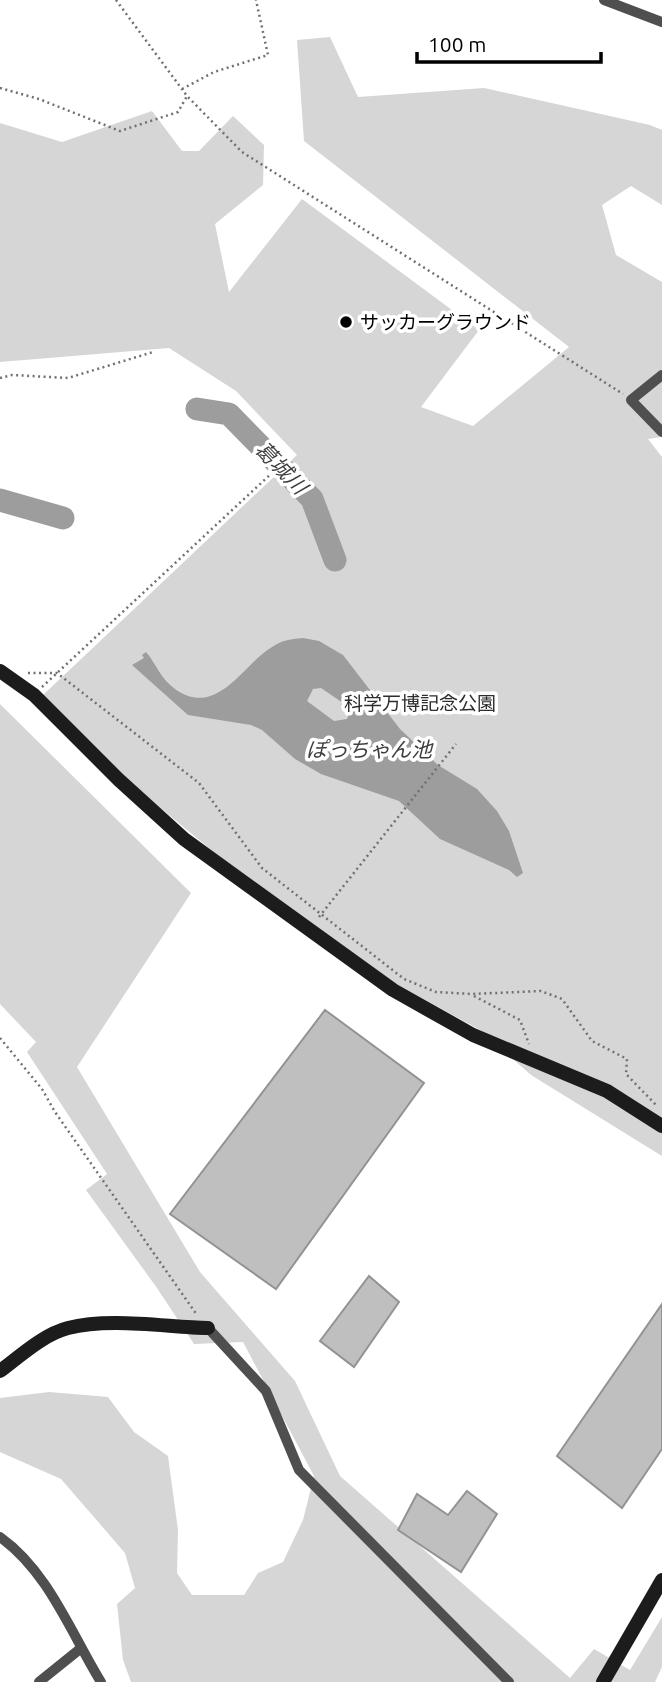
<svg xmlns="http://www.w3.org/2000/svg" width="662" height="1682" font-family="Ubuntu,'Noto Sans JP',sans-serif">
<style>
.green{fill:#d6d6d6}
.water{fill:#9d9d9d;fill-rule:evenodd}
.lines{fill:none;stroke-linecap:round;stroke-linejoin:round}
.river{stroke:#9d9d9d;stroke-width:23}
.building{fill:#bfbfbf;stroke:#939393;stroke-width:2}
.path{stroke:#717171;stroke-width:2.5;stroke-dasharray:2 3.5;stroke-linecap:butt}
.street{stroke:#4f4f4f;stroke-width:10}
.secondary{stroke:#1c1c1c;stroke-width:14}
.poi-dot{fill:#000;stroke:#fff;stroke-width:2.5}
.labels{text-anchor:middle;stroke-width:7;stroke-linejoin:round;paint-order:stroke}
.poi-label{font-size:19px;fill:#000;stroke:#fff;text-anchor:start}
.park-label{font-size:19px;fill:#2d2d2d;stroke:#fff}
.water-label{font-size:21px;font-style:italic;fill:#3e3e3e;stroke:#fff}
</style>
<rect width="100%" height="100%" fill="#fff"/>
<path class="green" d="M 330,37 L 358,97 L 484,88 L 650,125 L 662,130 L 662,205 L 631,186 L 602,205 L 616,255 L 662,282 L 662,437 L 648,439 L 662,457 L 662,1156 L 531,1075 L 480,1030 L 396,984 L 215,853 L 141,792 L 43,695 L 297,455 L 236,391 L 169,348 L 0,362 L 0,123 L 62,142 L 152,111 L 182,151 L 199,151 L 233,116 L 264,145 L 263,185 L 215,224 L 229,292 L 302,199 L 479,330 L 421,407 L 473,426 L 569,347 L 304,141 L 297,40 Z
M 0,704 L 191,893 L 77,1067 L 200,1272 L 295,1381 L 340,1476 L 570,1678 L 594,1649 L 630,1670 L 662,1617 L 662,1667 L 655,1682 L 131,1682 L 123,1660 L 117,1604 L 135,1588 L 125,1553 L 61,1479 L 0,1452 L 0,1398 L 49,1392 L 108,1397 L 134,1432 L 168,1456 L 178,1530 L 177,1573 L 192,1595 L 244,1595 L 258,1573 L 283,1562 L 303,1520 L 314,1476 L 243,1342 L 194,1344 L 157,1288 L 86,1190 L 107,1174 L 27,1052 L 36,1042 L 0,1004 Z"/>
<path class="water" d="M 303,638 L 319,641 L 343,655 L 400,729 L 438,765 L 477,789 L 497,811 L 509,831 L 523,873 L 517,877 L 509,870 L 440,839 L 399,801 L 321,774 L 295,759 L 262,730 L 251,725 L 188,715 L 132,665 L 144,658 L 142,655 L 146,652 C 157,665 160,678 175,689 C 217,719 243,664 272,647 C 282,640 292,639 303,638 ZM 321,688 L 346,705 L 349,714 L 347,719 L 334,721 L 307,701 L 313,689 Z"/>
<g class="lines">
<path class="river" d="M 197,409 L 229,414 L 312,499 L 335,560
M 0,500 L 63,518"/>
</g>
<path class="building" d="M 325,1010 L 424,1083 L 276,1289 L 170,1214 Z
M 369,1276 L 399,1302 L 354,1367 L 320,1341 Z
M 662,1304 L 662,1449 L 622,1508 L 557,1456 Z
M 467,1491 L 497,1514 L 461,1572 L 398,1530 L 417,1494 L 448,1515 Z"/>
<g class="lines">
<path class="path" d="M 116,0 L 187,96 L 242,152 L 623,394
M 0,88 L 39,99 L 120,131 L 178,112 L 187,96
M 182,89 L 214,72 L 268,55 L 256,0
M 0,378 L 12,375 L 68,378 L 153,352
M 28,673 L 57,673 L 199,783 L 262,868 L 404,979 L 436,992 L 471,994 L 541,991 L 562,999 L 592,1041 L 627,1059 L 626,1074 L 657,1106
M 42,687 L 273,472
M 319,917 L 456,744
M 474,996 L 520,1020 L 529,1044
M 0,1038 L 42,1089 L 55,1112 L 197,1315"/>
<path class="street" d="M 604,0 L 662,22
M 662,375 L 631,400 L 662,432
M 208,1328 L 266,1391 L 299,1470 L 509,1682
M 0,1537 C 48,1571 71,1633 101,1682
M 39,1682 L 80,1649"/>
<path class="secondary" d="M 0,671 L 34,695 L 119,780 L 184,839 L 393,990 L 473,1035 L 607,1091 L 662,1126
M 0,1371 C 20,1356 44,1334 68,1328 C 109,1317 166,1327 208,1328
M 603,1682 L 662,1580"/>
</g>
<circle class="poi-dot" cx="346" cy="322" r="7"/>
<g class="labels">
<g class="poi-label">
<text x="360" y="329">サッカーグラウンド</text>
</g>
<g class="park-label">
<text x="420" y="710">科学万博記念公園</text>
</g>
<g class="water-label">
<text transform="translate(281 468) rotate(46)" y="7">葛城川</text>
<text x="369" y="757">ぽっちゃん池</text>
</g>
</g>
<path d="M417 52v10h184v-10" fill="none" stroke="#000000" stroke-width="3.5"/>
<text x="428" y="52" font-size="21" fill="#000000" stroke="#ffffff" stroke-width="5" paint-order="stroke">100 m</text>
</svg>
